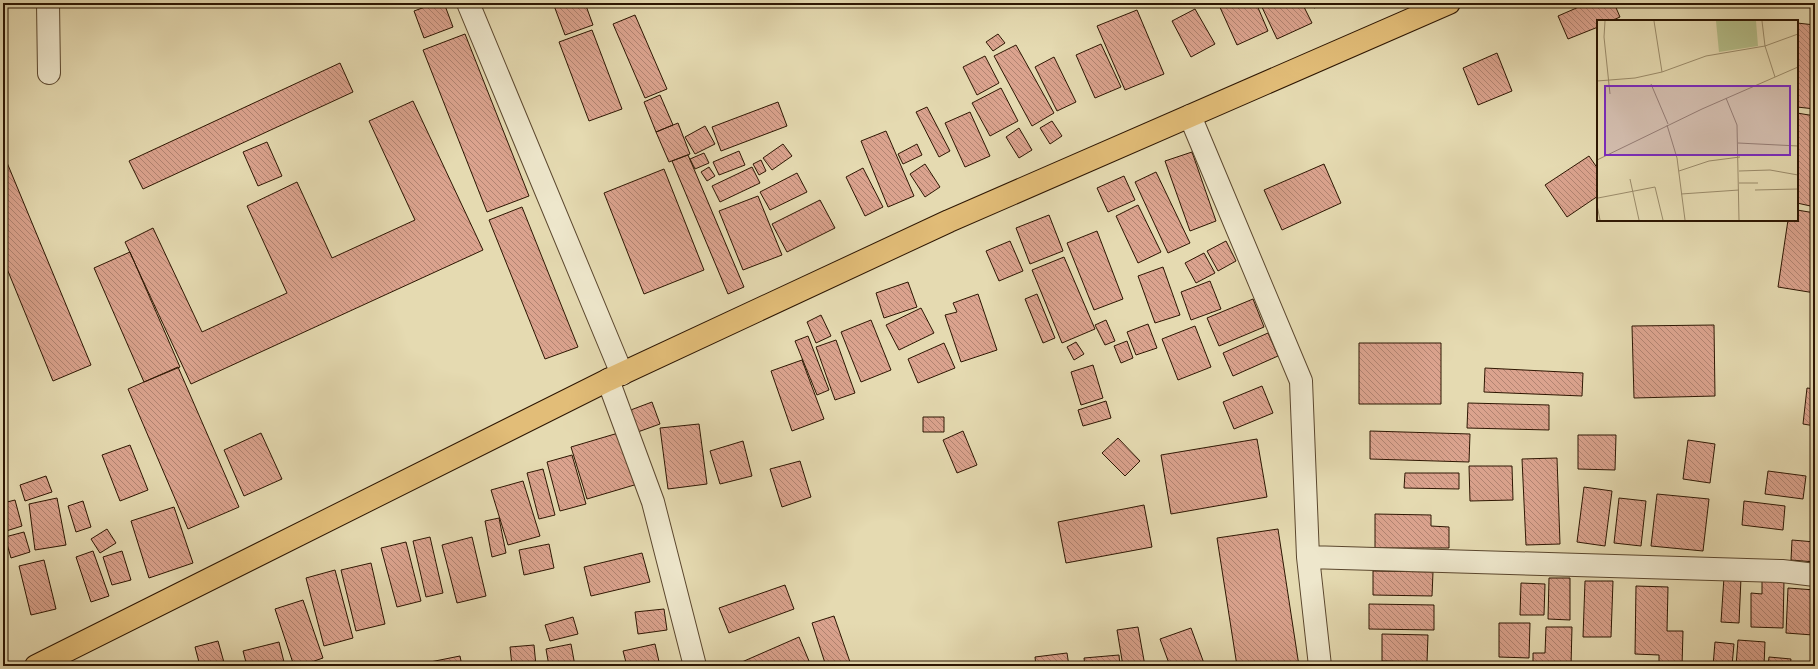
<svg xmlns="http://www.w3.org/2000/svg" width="1818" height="669" font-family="Cardo,serif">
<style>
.building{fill:url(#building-back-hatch);stroke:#2d1602}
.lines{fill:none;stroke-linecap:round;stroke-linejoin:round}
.minor-casing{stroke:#5b472e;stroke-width:24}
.major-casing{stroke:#2d1602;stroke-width:24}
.minor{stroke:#eee7cc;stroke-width:22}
.major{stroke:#e2bd78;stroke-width:22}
.inset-road{fill:none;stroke:#9b8c6b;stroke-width:1}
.view{fill:#7b2cbf;fill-opacity:0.15;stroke:#7b2cbf;stroke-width:2}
.inset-edge{fill:none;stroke:#2d1602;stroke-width:2}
</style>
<defs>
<pattern id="building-back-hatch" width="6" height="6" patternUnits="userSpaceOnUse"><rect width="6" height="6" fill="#dba38e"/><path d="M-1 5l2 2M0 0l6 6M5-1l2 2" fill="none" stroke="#b28472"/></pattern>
</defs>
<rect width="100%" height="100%" fill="#e5dab1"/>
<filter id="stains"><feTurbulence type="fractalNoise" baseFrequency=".005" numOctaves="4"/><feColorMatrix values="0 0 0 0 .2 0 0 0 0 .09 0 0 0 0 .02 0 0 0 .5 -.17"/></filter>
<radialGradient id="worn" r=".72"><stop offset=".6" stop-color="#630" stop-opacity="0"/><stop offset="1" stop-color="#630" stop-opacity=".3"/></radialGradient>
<path class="building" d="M 436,3 L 444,3 L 453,27 L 424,38 L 414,11 Z
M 553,3 L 585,3 L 593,25 L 565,35 Z
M 1218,3 L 1256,3 L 1268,31 L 1237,45 Z
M 1260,3 L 1302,3 L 1312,23 L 1277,39 Z
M 1312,3 L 1327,3 L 1314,8 Z
M 1588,3 L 1614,3 L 1620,17 L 1611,21 L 1598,21 L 1598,27 L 1568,39 L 1558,16 Z
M 1195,9 L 1215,44 L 1191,57 L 1172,21 Z
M 1137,10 L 1164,74 L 1125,90 L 1097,26 Z
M 635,15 L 667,89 L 645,98 L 613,24 Z
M 1797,23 L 1815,25 L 1815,109 L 1797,107 Z
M 592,30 L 622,109 L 589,121 L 559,42 Z
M 465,34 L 529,196 L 487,212 L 423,50 Z
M 998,34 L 1005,43 L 993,51 L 986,42 Z
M 1101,44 L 1121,87 L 1095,98 L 1076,55 Z
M 1016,45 L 1054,113 L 1032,126 L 994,56 Z
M 1497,53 L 1512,91 L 1478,105 L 1463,68 Z
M 985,56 L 999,83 L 977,95 L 963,67 Z
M 1054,57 L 1076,102 L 1057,111 L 1035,67 Z
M 340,63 L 353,92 L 143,189 L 129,161 Z
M 1001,88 L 1018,121 L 990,136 L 972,103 Z
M 660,95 L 673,125 L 656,132 L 644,102 Z
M 413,101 L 483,250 L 191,384 L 125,242 L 153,228 L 202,332 L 287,293 L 247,206 L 297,182 L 332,258 L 415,220 L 369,121 Z
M 778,102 L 787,126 L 721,151 L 712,127 Z
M 927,107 L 950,151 L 939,157 L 916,112 Z
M 970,112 L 990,156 L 965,167 L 945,123 Z
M 1797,113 L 1815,116 L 1815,207 L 1797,203 Z
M 1052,121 L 1062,136 L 1050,144 L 1040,128 Z
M 678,123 L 690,154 L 669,162 L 656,132 Z
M 705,126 L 715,144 L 695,154 L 685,137 Z
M 1019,128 L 1032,150 L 1019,158 L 1006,137 Z
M 886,131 L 914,196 L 888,207 L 861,141 Z
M 267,142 L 282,176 L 258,186 L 243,152 Z
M 783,144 L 792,156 L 772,170 L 763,158 Z
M 917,144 L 922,155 L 903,164 L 898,154 Z
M 739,151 L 745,165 L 719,175 L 713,162 Z
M 1192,152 L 1216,221 L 1190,231 L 1165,161 Z
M 3,153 L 91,365 L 53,381 L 3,259 Z
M 704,153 L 709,163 L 695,169 L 690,159 Z
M 688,155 L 744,287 L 728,294 L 672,161 Z
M 1589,156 L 1598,169 L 1598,196 L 1567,217 L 1545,185 Z
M 761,160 L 766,171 L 759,175 L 753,164 Z
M 925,164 L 940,187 L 925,197 L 910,174 Z
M 1324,164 L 1341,203 L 1282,230 L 1264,190 Z
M 709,167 L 715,176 L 707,181 L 701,172 Z
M 752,167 L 760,183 L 720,202 L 712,186 Z
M 863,168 L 883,207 L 865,216 L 846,177 Z
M 664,169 L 704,270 L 644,294 L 604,193 Z
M 1156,172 L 1190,243 L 1168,253 L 1135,182 Z
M 797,173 L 807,192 L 770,210 L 760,192 Z
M 1124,176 L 1135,200 L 1108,212 L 1097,188 Z
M 758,196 L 782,255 L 743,270 L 719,211 Z
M 820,200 L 835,228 L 787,252 L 772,224 Z
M 1138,205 L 1161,252 L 1138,263 L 1116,216 Z
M 522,207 L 578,347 L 545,359 L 489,220 Z
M 1797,210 L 1815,213 L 1815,293 L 1778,287 L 1788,220 L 1797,220 Z
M 1049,215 L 1063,251 L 1030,264 L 1016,228 Z
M 1097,231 L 1123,299 L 1094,310 L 1067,243 Z
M 1010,241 L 1023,271 L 999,281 L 986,251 Z
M 1226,241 L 1236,261 L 1218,271 L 1207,251 Z
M 130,252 L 180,367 L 144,382 L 94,268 Z
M 1204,253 L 1215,273 L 1196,283 L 1185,263 Z
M 1064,257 L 1095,329 L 1062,343 L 1032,270 Z
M 1163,267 L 1180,315 L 1155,323 L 1138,276 Z
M 1210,281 L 1221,309 L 1191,320 L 1181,292 Z
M 908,282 L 917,307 L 884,318 L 876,293 Z
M 978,294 L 997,350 L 961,362 L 945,315 L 957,312 L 953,303 Z
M 1037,294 L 1055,338 L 1043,343 L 1025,299 Z
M 1253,299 L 1264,327 L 1219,346 L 1207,318 Z
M 921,308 L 934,333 L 899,350 L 886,325 Z
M 821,315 L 831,336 L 816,343 L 807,322 Z
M 871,320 L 891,370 L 861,382 L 841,332 Z
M 1106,320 L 1115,341 L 1105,345 L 1095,325 Z
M 1148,324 L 1157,348 L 1136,355 L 1127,332 Z
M 1714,325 L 1715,396 L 1634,398 L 1632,326 Z
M 1195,326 L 1211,367 L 1178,380 L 1162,339 Z
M 1268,333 L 1278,356 L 1233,376 L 1223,353 Z
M 808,336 L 829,390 L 817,395 L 795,341 Z
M 836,340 L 855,393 L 835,400 L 816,347 Z
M 1127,341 L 1133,358 L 1121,363 L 1114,346 Z
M 1076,342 L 1084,354 L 1074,360 L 1067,347 Z
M 944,343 L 955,368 L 918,383 L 908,359 Z
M 1359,343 L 1441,343 L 1441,404 L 1359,404 Z
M 802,360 L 824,419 L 792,431 L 771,371 Z
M 1093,365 L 1103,398 L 1081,405 L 1071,372 Z
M 178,367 L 239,507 L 188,529 L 128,389 Z
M 1485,368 L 1583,373 L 1582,396 L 1484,392 Z
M 1262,386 L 1273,413 L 1234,429 L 1223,402 Z
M 1807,388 L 1815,389 L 1815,426 L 1803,424 Z
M 1106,401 L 1111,418 L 1083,426 L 1078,410 Z
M 652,402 L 660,424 L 635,433 L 628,411 Z
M 1468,403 L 1549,405 L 1549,430 L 1467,428 Z
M 923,417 L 944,417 L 944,432 L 923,432 Z
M 699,424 L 707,484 L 668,489 L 660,428 Z
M 625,431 L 641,483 L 587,499 L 571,447 Z
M 963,431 L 977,465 L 957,473 L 943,440 Z
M 1370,431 L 1470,434 L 1469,462 L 1370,459 Z
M 261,433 L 282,479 L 244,496 L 224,450 Z
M 1578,435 L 1616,435 L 1615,470 L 1578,469 Z
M 1118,438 L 1140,461 L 1125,476 L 1102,453 Z
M 1257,439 L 1267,497 L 1171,514 L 1161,455 Z
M 1688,440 L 1715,444 L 1710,483 L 1683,479 Z
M 743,441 L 752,476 L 720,484 L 710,451 Z
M 130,445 L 148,490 L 120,501 L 102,455 Z
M 572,455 L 586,504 L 560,511 L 547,462 Z
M 1557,458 L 1560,544 L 1526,545 L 1522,459 Z
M 800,461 L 811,497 L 782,507 L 770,469 Z
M 1469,466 L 1512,466 L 1513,500 L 1470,501 Z
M 543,469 L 555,515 L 539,519 L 527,473 Z
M 1768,471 L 1806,476 L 1803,499 L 1765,494 Z
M 1405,473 L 1459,473 L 1459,489 L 1404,488 Z
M 46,476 L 52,492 L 25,501 L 20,485 Z
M 523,481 L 540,536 L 508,545 L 491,490 Z
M 1584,487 L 1612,491 L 1605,546 L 1577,542 Z
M 1657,494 L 1709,499 L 1703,551 L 1651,546 Z
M 57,498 L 66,545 L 35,550 L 29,504 Z
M 1619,498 L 1646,501 L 1641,546 L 1614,543 Z
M 15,500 L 22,526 L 3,532 L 3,503 Z
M 83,501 L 91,527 L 76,532 L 68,506 Z
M 1744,501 L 1785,506 L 1783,530 L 1742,525 Z
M 1144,505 L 1152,547 L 1066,563 L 1058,522 Z
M 174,507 L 193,563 L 149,578 L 131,521 Z
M 1375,514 L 1431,515 L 1431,526 L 1449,527 L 1449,548 L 1375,548 Z
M 499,518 L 506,553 L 492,557 L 485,521 Z
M 107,529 L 116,543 L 100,553 L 91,539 Z
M 1278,529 L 1299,666 L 1237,666 L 1217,538 Z
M 24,532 L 30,552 L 11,558 L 5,537 Z
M 430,537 L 443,593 L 426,597 L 413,541 Z
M 472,537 L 486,596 L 457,603 L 442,545 Z
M 1792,540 L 1815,542 L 1815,562 L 1791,560 Z
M 406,542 L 421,601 L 397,607 L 381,548 Z
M 549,544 L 554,568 L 524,575 L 519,550 Z
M 93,551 L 109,596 L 91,602 L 76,557 Z
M 122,551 L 131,580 L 112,585 L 103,557 Z
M 642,553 L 650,582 L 591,596 L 584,567 Z
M 44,560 L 56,609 L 31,615 L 19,566 Z
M 371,563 L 385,624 L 356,631 L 341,570 Z
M 335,570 L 353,638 L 324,646 L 306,578 Z
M 1373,571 L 1433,572 L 1432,596 L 1373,595 Z
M 1724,577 L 1741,578 L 1739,623 L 1721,622 Z
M 1549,578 L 1570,578 L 1570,620 L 1548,619 Z
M 1585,581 L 1613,581 L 1611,637 L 1583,637 Z
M 1762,581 L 1784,581 L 1783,628 L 1751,627 L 1751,593 L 1762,594 Z
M 1521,583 L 1545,584 L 1544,615 L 1520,615 Z
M 785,585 L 794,609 L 729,633 L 719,608 Z
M 1636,586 L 1668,587 L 1667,631 L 1683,631 L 1682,666 L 1659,666 L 1659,655 L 1635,654 Z
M 1788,588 L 1815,590 L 1813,635 L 1786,633 Z
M 303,600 L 323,658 L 300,666 L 294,666 L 275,609 Z
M 1369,604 L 1434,605 L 1434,630 L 1369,629 Z
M 664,609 L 667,630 L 638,634 L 635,612 Z
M 834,616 L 850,662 L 839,666 L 826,666 L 812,623 Z
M 573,617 L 578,634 L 550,641 L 545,625 Z
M 1499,623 L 1530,623 L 1529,658 L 1499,657 Z
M 1138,627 L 1145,666 L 1123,666 L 1117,630 Z
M 1546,627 L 1572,627 L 1571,666 L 1533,666 L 1533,653 L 1545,653 Z
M 1191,628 L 1205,666 L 1170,666 L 1160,639 Z
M 1382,634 L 1428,635 L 1427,662 L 1382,661 Z
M 799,637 L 809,661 L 798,666 L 736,666 L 735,665 Z
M 1738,640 L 1765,642 L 1764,666 L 1736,666 Z
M 218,641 L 225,666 L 200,666 L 195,647 Z
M 279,642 L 285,666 L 247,666 L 243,651 Z
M 1715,642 L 1734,644 L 1732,666 L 1713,666 Z
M 571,644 L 575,666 L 549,666 L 546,649 Z
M 655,644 L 660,666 L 627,666 L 623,651 Z
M 534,645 L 536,666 L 512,666 L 510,647 Z
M 1812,647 L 1815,647 L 1815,666 L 1811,666 Z
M 1067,653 L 1069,666 L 1036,666 L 1035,657 Z
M 1119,655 L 1120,666 L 1085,666 L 1084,658 Z
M 460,656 L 462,666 L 421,666 L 420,664 Z
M 1769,657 L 1791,659 L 1790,666 L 1768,666 Z"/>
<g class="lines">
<defs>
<path id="minor" d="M 48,3 L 49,73
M 468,3 L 622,374
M 1190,116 L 1301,381 L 1308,557 L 1320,666
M 608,380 L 653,502 L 695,666
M 1308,557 L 1782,571 L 1815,575"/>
<path id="major" d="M 36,666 L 608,380 L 949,221 L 1449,3"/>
</defs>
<use href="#minor" class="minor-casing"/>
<use href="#major" class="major-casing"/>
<use href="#minor" class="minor"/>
<use href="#major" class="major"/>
</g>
<g transform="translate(1597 20)">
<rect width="201" height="201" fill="#e5dab1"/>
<path d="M 119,1 L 159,1 L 161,26 L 122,32 Z" fill="#b5c08b"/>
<path class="inset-road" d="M 8,1 L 7,17 L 13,74M 57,1 L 65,52M 165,1 L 168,26 L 178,57M 0,61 L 38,58 L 65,52 L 109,36 L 168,26 L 201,14M 54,64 L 71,104M 129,78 L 140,105 L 142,200M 70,105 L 80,138 L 88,200M 141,123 L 201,126M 0,140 L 105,89 L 201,47M 82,151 L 112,141 L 143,137M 142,151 L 173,150 L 201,155M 33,159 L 42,200M 142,163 L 161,163M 158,170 L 201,169M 84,174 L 142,170M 1,178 L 58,167 L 66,200M 0,185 L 3,200"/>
<path class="view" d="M 8,66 L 193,66 L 193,135 L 8,135 Z"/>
<rect width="201" height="201" class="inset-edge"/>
</g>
<rect width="1818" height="669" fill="none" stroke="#e5dab1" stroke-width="16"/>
<rect x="4" y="4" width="1810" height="661" fill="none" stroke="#2d1602" stroke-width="2"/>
<rect x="8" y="8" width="1802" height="653" fill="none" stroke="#2d1602"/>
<rect width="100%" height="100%" filter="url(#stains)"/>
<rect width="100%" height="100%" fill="url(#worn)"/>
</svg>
